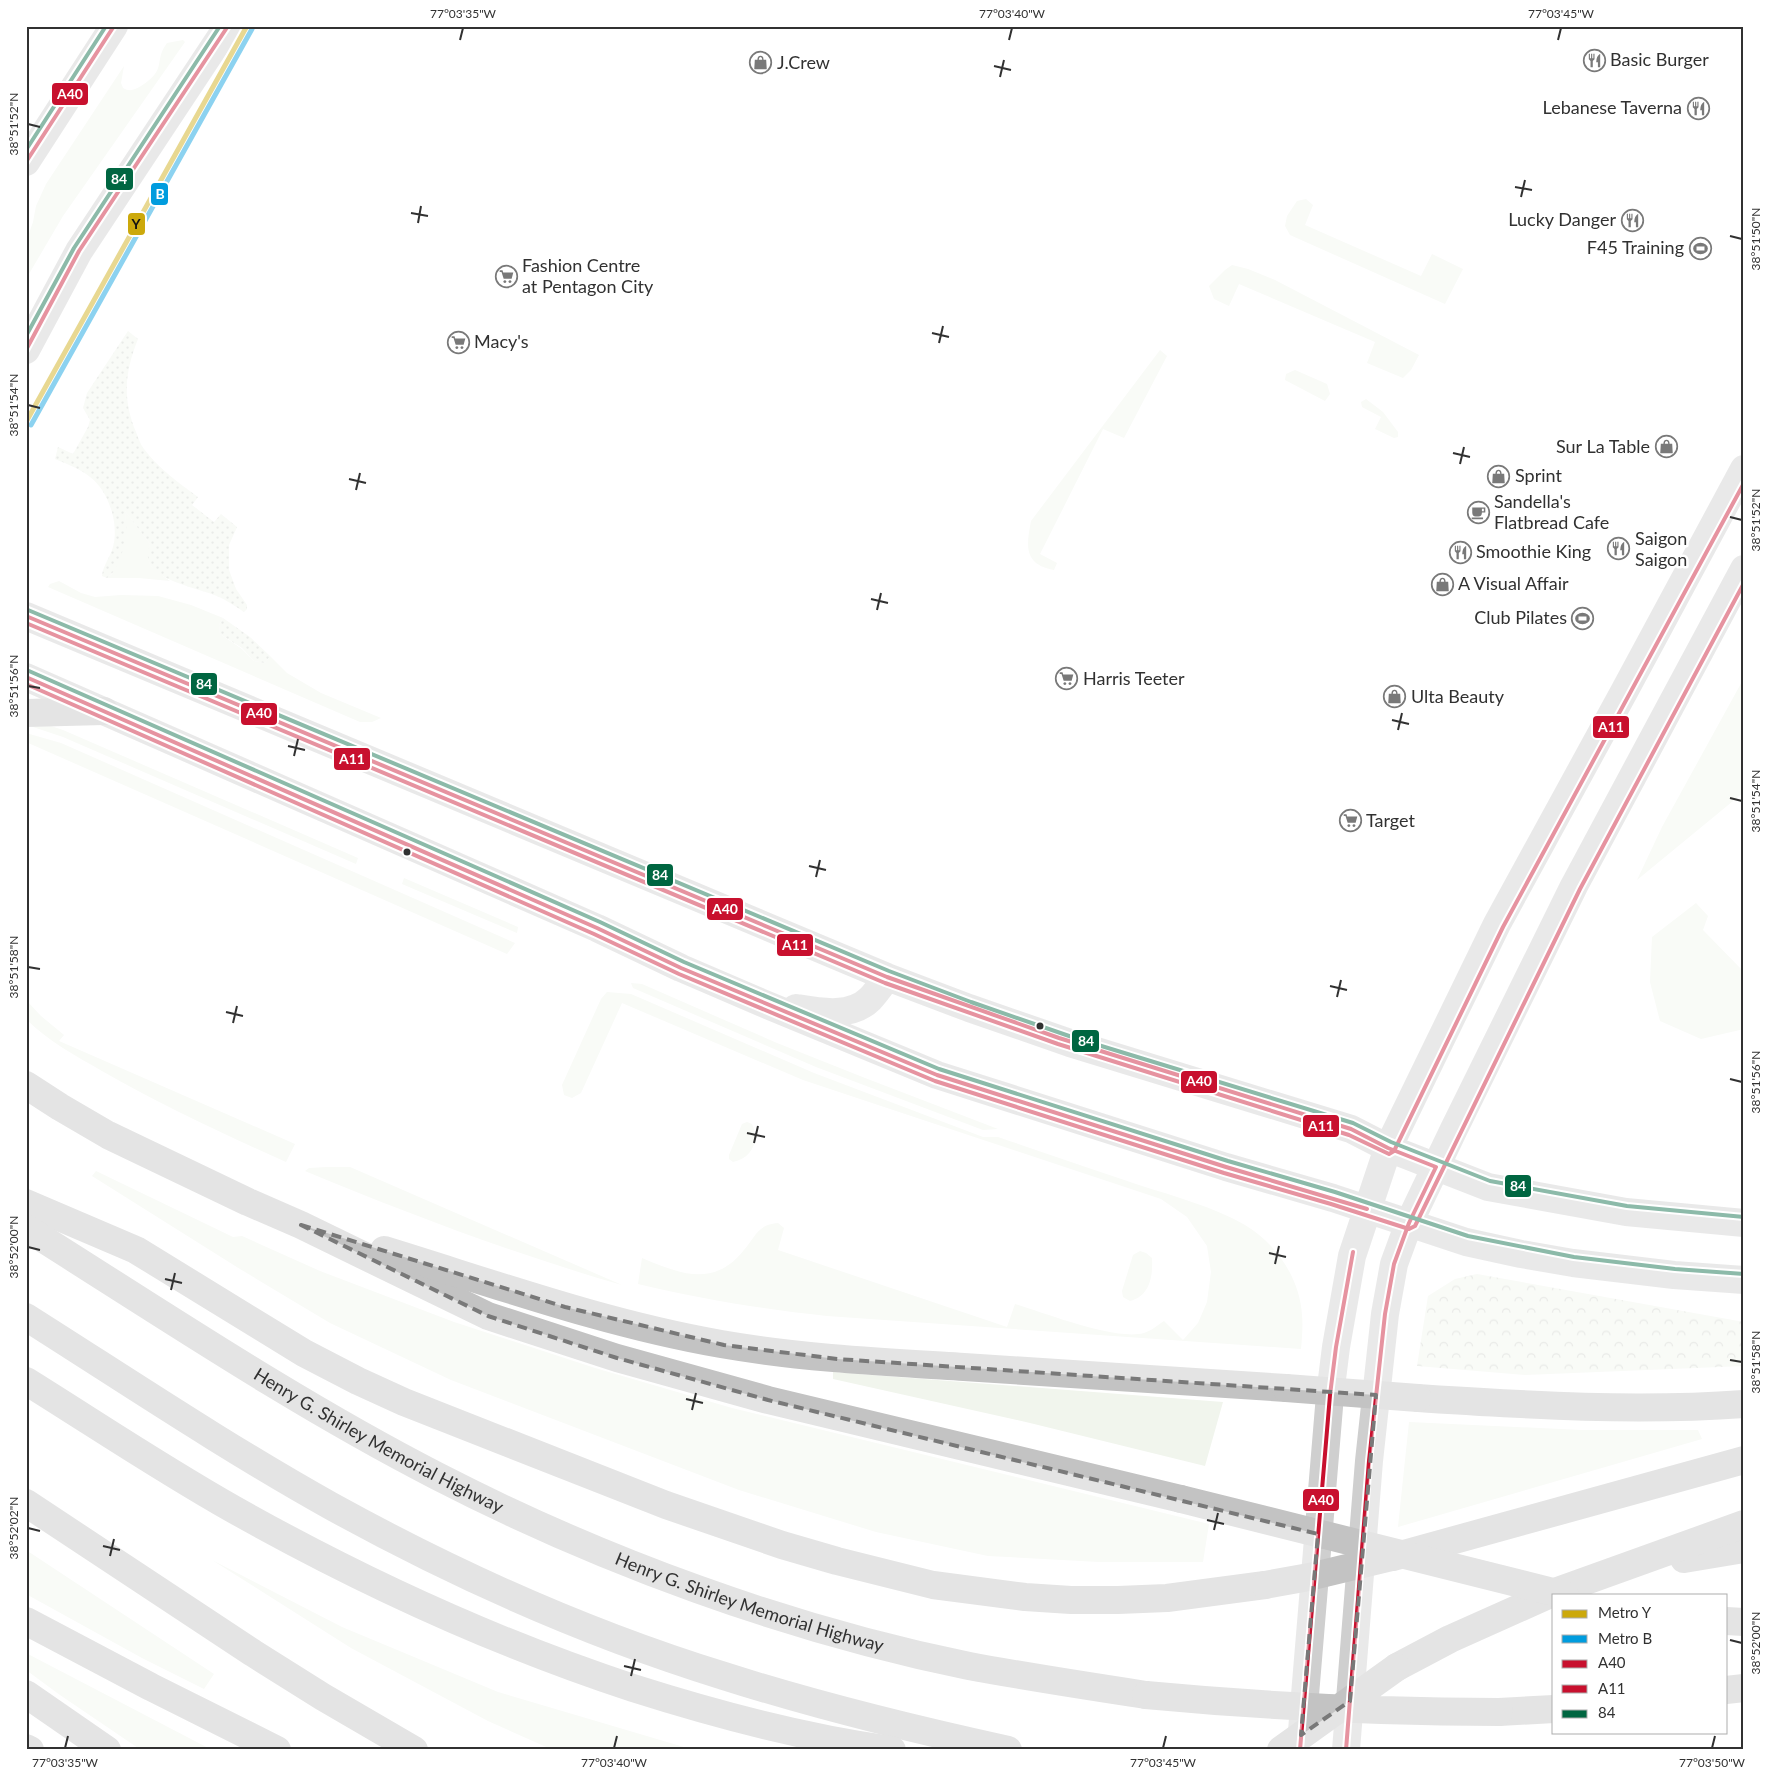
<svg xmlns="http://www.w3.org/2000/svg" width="1770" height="1776" font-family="Lato,sans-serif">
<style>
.grass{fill:#f1f5ed}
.forest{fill:url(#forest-crowns)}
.park{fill:url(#park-dots)}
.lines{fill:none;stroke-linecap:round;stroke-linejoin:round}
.secondary{stroke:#cfcfcf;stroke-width:28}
.motorway{stroke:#c3c3c3;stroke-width:28}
.motorway-bridge{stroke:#c3c3c3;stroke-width:28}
.bus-1-casing{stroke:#fff;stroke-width:8}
.bus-2-casing{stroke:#fff;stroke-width:8}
.bus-3-casing{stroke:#fff;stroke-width:8}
.bus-1{stroke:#c8102e;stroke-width:4}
.bus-2{stroke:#c8102e;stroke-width:4}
.bus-3{stroke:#006641;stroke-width:4}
.metro-1-casing{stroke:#fff;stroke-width:9}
.metro-2-casing{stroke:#fff;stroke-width:9}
.metro-1{stroke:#cca90c;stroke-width:5}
.metro-2{stroke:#009cde;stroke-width:5}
.marked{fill:none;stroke:#797979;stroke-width:4;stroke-dasharray:10 6;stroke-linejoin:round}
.ticks{fill:none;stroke:#313131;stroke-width:2}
.bus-dot{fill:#313131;stroke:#fff;stroke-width:2}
.labels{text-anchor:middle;stroke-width:5;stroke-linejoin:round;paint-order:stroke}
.poi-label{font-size:18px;fill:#313131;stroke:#fff;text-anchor:start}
.street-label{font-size:18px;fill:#313131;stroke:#fff}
.line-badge{stroke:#fff;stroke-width:2}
.badge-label{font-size:14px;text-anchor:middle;font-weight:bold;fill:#fff}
.pale-badge-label{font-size:14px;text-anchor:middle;font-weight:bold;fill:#111}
.neatline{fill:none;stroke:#313131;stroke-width:2}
.ticks-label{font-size:12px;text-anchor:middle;fill:#313131}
</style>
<defs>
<pattern id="forest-crowns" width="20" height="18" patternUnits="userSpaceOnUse" patternTransform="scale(1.25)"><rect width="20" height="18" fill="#f1f5ed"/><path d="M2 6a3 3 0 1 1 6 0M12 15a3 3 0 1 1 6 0" fill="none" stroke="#cfd2cc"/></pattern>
<pattern id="park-dots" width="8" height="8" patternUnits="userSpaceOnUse" patternTransform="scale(1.25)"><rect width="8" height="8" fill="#f1f5ed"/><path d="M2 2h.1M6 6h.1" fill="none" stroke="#cfd2cc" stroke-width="1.8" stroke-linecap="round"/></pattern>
</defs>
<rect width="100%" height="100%" fill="#fff"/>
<path class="grass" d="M 183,40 L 185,42 L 63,216 L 26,279 L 26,242 L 33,222 L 36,206 L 46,184 L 124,66 L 121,83 L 123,88 C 130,92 134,90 141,86 C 168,69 153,62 167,43 Z
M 1306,199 L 1313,205 L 1305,225 L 1421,276 L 1432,254 L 1463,269 L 1445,304 L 1290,235 L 1285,226 L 1287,216 L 1297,201 Z
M 1232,265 L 1248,269 L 1275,280 L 1419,355 L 1411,370 L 1403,378 L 1367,363 L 1375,342 L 1239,284 L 1229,306 L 1214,299 L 1209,286 L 1225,270 Z
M 1160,350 L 1167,356 L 1124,438 L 1103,429 L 1040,554 L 1057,563 L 1054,570 C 1024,564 1026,547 1031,521 Z
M 1295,370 L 1327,384 L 1330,394 L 1325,401 L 1285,380 L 1286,374 Z
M 1366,399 L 1383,412 L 1398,432 L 1398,437 L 1394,438 L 1375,429 L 1381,417 L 1362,407 L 1361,402 Z
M 125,511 L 150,544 C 145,568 152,568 170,581 L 139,578 L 107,578 L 112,574 L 126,531 Z
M 59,581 L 81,593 L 95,597 L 121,595 L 158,596 L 191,605 L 223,618 L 219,625 L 220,634 L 242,649 L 254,661 L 265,663 L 270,656 L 287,673 L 321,693 L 381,718 L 372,722 L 360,722 L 48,587 L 50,584 Z
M 1744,678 L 1744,792 L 1637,880 L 1662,827 Z
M 45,724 L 63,730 L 358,858 L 356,864 L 63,737 L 30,726 Z
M 26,733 L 61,743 L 515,943 L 507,954 L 26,742 Z
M 404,878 L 518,927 L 517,933 L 402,884 Z
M 1696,903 L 1708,916 L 1703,930 L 1744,972 L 1744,1029 L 1701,1039 L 1660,1021 L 1650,982 L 1652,937 Z
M 631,983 L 642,984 L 777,1043 L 865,1078 L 998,1129 L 983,1130 L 816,1067 L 633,988 Z
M 607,992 L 631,994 L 814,1073 L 983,1137 L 998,1137 C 1045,1153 1092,1169 1139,1185 C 1173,1196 1214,1207 1245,1225 C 1276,1243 1300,1279 1302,1315 C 1303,1326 1302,1338 1301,1349 L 827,1316 C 761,1309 702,1299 638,1284 L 642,1258 C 680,1274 714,1288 744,1250 C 756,1236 757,1225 778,1223 L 784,1228 L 778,1250 L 1007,1327 L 1015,1304 C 1045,1313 1115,1341 1144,1333 C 1151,1331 1158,1325 1164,1321 L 1183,1340 L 1198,1323 L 1207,1302 L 1211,1272 L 1207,1246 L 1187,1217 L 1161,1199 L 803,1080 L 622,1003 L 581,1093 L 572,1098 L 564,1095 L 562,1085 L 601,999 Z
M 26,1000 L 41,1016 L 64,1035 L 59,1041 L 295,1144 L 286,1162 C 224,1134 161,1105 102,1071 C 76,1056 48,1041 26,1019 Z
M 747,1122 L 752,1124 C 760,1141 752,1158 733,1162 L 729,1159 L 729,1155 L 742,1124 Z
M 327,1167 L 350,1167 L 622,1285 C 514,1254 409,1214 305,1171 L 309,1168 Z
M 96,1171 L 233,1237 L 242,1236 L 320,1271 L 454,1322 L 595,1368 L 732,1408 L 1209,1524 L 1203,1562 L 1099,1562 L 988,1556 L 876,1532 L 739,1490 L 451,1380 L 330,1323 L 240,1269 L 92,1176 Z
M 1140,1251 L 1146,1253 L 1152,1258 C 1153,1276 1150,1296 1130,1301 L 1123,1297 L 1122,1291 L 1133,1255 Z
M 833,1372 L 1223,1402 L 1205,1466 L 1030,1423 L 833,1379 Z
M 1409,1422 L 1581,1430 L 1698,1430 L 1702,1439 L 1398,1527 Z
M 26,1550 L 214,1674 L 204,1689 L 142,1658 L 26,1594 Z
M 212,1560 L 342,1627 L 498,1692 L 694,1750 L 553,1750 L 488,1721 L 351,1648 Z
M 26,1653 L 212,1750 L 141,1750 L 60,1695 L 26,1670 Z"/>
<path class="forest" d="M 1477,1274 L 1744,1322 L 1744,1366 L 1525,1375 L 1417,1366 L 1428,1296 L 1455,1279 Z"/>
<path class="park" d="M 128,331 L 138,339 C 125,371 122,399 136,432 C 138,437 140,444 144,449 C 159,469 179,483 198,497 L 192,505 L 214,522 L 221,514 L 237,527 L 229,545 L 229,570 L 236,589 L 247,605 L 247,609 L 244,612 C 235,606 226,600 217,596 C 200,589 160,581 151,566 C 146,558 148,552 150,544 L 125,511 C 125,517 127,525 126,531 C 125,546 119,570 107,578 L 102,576 C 103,565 110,558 113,547 C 116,536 115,523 112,512 C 102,479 85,471 55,459 L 58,447 L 73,454 L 88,427 L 90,420 L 83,408 L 87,393 Z
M 223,618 L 250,637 L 270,656 L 265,663 L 254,661 L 242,648 L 220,634 L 219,625 Z"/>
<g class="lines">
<path class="secondary" d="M 26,162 L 114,26
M 26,350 L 79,251 L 228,26
M 26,616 L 887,977 L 969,1008 L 1070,1043 L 1351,1129 L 1388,1148 L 1488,1187 L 1626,1212 L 1744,1223
M 26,677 L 597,928 L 681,968 L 760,1002 L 937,1075 L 1226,1167 L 1333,1198 L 1466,1242 L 1521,1254 L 1573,1263 L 1674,1275 L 1744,1280
M 796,1008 C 820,1012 851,1018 870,999 C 876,993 882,984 887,977
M 1302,1731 L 1330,1395 L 1336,1347 L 1352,1256 L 1388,1148 L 1497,924 L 1625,690 L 1744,469
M 1346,1750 L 1369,1461 L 1385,1314 L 1394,1264 L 1409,1223 L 1454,1129 L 1574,886 L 1744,569"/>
<g class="motorway">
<path d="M 26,713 L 104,711"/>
<path d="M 26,1085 L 60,1107 L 108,1135 L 248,1202 L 301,1225 L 488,1316 L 617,1358 L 768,1400 L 1181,1499"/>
<path d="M 26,1203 L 136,1250 L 304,1353 L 358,1381 L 404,1402 L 666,1505 L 782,1545 L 837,1561 L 933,1585 L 1025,1597 L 1071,1600 L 1118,1600 L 1167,1598 L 1265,1585"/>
<path id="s1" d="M 26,1228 C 161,1313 295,1403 437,1476 C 602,1561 788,1629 969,1666 C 1028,1677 1087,1686 1146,1695"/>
<path d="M 384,1250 C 495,1284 606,1324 721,1344 C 801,1358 883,1362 964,1367 C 1072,1374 1179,1381 1286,1388"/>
<path d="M 26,1317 C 127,1381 227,1448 331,1506 C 456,1575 588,1634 724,1676 C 818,1706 912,1729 1008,1750"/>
<path d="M 26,1381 C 95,1424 162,1469 233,1509 C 361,1581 493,1642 633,1688 C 718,1715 804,1738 892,1750"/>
<path d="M 1418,1398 C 1528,1405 1633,1412 1744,1404"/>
<path d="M 26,1503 L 253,1653 L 323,1697 L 414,1750"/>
<path d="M 1393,1557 L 1744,1460"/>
<path d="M 1684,1559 L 1744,1549"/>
<path d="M 26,1621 L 151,1687 L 277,1750"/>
<path d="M 1726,1621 L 1744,1622"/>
<path d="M 1397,1667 L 1450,1639 L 1555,1592 L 1744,1524"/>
<path d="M 1726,1690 L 1744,1688"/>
<path d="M 26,1694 L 107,1750"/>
<path d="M 1499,1712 L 1554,1709"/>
<path d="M 26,1748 L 30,1750"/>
</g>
<path class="motorway-bridge" d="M 1286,1388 L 1418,1398
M 1181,1499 L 1565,1595
M 1265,1585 L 1309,1577 L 1392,1557
M 1146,1695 C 1263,1706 1381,1712 1499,1712
M 1281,1750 L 1397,1667"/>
<defs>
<path id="bus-1" d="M 26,162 L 114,26
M 26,350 L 79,251 L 228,26
M 26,616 L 887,977 L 1059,1038 L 1351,1129 L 1388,1148 L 1436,1167
M 26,677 L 597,928 L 681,968 L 937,1075 L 1226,1167 L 1367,1209
M 1300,1750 L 1330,1395 L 1336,1347 L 1353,1252
M 1346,1750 L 1369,1461 L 1385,1314 L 1394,1264 L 1409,1223 L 1436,1167"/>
<path id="bus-2" d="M 26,623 L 885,983 L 1058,1044 L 1349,1135 L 1389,1154 L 1394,1151 L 1503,927 L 1744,483
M 26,684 L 594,934 L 679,974 L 935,1081 L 1224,1173 L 1331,1204 L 1409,1229 L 1415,1226 L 1580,889 L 1744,583"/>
<path id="bus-3" d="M 26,150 L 106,26
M 26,336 L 74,248 L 220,26
M 28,610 L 889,971 L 971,1002 L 1072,1037 L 1353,1123 L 1391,1142 L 1490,1181 L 1627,1206 L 1744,1217
M 29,671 L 600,922 L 684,962 L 939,1069 L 1228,1161 L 1335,1192 L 1468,1236 L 1574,1257 L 1675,1269 L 1744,1274"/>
</defs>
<use href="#bus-1" class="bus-1-casing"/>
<use href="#bus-2" class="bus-2-casing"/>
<use href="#bus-3" class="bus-3-casing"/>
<use href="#bus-1" class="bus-1"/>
<use href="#bus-2" class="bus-2"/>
<use href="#bus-3" class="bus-3"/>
<defs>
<path id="metro-1" d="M 26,422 L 247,26"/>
<path id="metro-2" d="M 31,425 L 252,29"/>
</defs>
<use href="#metro-1" class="metro-1-casing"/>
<use href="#metro-2" class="metro-2-casing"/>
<use href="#metro-1" class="metro-1"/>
<use href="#metro-2" class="metro-2"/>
</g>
<path d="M0 0H1770V1776H0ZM 301,1225 L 565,1307 L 724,1345 L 837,1359 L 1376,1395 L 1350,1701 L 1301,1735 L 1318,1534 L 768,1400 L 617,1358 L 488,1316 Z" fill="#fff" fill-opacity=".55" fill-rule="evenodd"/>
<path class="marked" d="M 301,1225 L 565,1307 L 724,1345 L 837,1359 L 1376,1395 L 1350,1701 L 1301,1735 L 1318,1534 L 768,1400 L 617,1358 L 488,1316 Z"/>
<path class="ticks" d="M 460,40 L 463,28M 1009,40 L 1012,28M 1558,40 L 1561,28M 994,66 L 1011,70M 1000,77 L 1004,60M 28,124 L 40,127M 1515,187 L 1532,190M 1521,197 L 1525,180M 411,213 L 428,216M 418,223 L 421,206M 1730,236 L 1742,239M 932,333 L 949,337M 939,343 L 943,326M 28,405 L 40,408M 1453,453 L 1470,457M 1460,464 L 1464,447M 349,479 L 366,483M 356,490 L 360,473M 1730,517 L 1742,520M 871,599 L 888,603M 877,610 L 881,593M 28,686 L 40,688M 1392,720 L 1409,724M 1398,730 L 1402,713M 288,746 L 305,750M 294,756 L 298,739M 1730,798 L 1742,801M 809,866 L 826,870M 816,877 L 820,860M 28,967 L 40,969M 1330,986 L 1347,990M 1337,997 L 1341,980M 226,1012 L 243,1016M 233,1023 L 237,1006M 1730,1079 L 1742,1082M 747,1133 L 765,1137M 754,1143 L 758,1126M 28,1247 L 40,1250M 1269,1253 L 1286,1257M 1275,1264 L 1279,1246M 165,1279 L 182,1283M 171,1290 L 175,1273M 1730,1360 L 1742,1362M 686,1399 L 703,1403M 692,1410 L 696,1393M 1207,1520 L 1224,1524M 28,1528 L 40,1531M 1214,1530 L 1218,1513M 103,1546 L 120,1550M 110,1556 L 114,1539M 1730,1640 L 1742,1643M 624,1666 L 641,1670M 631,1676 L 635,1659M 65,1748 L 68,1736M 614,1748 L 617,1736M 1163,1748 L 1166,1736M 1712,1748 L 1715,1736"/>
<defs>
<symbol id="restaurant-ring" viewBox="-11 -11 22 22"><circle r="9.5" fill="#fff" stroke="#797979" stroke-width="1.5"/><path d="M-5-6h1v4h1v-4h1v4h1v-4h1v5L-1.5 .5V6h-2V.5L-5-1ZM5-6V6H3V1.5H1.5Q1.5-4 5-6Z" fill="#797979"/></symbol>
<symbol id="shop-ring" viewBox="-11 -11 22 22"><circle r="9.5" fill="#fff" stroke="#797979" stroke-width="1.5"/><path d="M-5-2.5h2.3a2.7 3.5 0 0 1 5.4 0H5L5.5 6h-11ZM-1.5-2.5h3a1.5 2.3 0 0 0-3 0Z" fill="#797979"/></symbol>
<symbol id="stadium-ring" viewBox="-11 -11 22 22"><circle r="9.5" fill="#fff" stroke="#797979" stroke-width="1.5"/><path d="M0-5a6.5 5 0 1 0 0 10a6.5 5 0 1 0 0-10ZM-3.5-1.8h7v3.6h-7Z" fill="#797979"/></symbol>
<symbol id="supermarket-ring" viewBox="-11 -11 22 22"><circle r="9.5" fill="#fff" stroke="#797979" stroke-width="1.5"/><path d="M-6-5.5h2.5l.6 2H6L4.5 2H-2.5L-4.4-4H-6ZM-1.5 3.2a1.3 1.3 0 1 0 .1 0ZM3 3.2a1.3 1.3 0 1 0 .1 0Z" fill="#797979"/></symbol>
<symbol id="cafe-ring" viewBox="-11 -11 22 22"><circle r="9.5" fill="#fff" stroke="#797979" stroke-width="1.5"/><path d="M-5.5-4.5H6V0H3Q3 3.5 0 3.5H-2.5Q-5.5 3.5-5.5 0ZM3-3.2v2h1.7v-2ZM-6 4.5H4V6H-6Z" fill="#797979"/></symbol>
</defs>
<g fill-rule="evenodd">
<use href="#restaurant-ring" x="1582" y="48" width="25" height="25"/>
<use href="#shop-ring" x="748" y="50" width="25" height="25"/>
<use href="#restaurant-ring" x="1686" y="96" width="25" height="25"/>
<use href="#restaurant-ring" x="1620" y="208" width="25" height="25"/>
<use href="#stadium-ring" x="1688" y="236" width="25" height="25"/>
<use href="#supermarket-ring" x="494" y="264" width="25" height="25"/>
<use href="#supermarket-ring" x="446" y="330" width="25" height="25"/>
<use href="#shop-ring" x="1654" y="434" width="25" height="25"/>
<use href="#shop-ring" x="1486" y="464" width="25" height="25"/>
<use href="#cafe-ring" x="1466" y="500" width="25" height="25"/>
<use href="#restaurant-ring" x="1606" y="536" width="25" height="25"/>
<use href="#restaurant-ring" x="1448" y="540" width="25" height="25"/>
<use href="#shop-ring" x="1430" y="572" width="25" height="25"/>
<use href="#stadium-ring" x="1570" y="606" width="25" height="25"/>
<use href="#supermarket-ring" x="1054" y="666" width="25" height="25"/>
<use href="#shop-ring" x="1382" y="684" width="25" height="25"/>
<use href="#supermarket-ring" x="1338" y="808" width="25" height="25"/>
</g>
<g class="bus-dot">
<circle cx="407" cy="852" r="4.5"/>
<circle cx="1040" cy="1026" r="4.5"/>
</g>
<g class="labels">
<g class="poi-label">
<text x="1610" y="66">Basic Burger</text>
<text x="777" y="69">J.Crew</text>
<text x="1682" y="114" text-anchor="end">Lebanese Taverna</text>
<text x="1616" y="226" text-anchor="end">Lucky Danger</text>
<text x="1684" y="254" text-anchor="end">F45 Training</text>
<text x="522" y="272">Fashion Centre<tspan x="522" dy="21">at Pentagon City</tspan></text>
<text x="474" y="348">Macy's</text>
<text x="1650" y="453" text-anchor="end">Sur La Table</text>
<text x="1515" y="482">Sprint</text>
<text x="1494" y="508">Sandella's<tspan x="1494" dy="21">Flatbread Cafe</tspan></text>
<text x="1635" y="545">Saigon<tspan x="1635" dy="21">Saigon</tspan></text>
<text x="1476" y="558">Smoothie King</text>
<text x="1458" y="590">A Visual Affair</text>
<text x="1567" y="624" text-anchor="end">Club Pilates</text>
<text x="1083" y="685">Harris Teeter</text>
<text x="1411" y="703">Ulta Beauty</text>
<text x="1366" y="827">Target</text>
</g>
<g class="street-label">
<text dy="6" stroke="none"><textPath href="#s1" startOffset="412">Henry G. Shirley Memorial Highway</textPath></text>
<text dy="6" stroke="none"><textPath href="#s1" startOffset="818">Henry G. Shirley Memorial Highway</textPath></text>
</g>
</g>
<g class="line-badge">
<rect x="51" y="82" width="38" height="24" rx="5" fill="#c8102e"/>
<rect x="105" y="167" width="29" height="24" rx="5" fill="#006641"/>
<rect x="150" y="182" width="19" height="24" rx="5" fill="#009cde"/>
<rect x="127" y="212" width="19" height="24" rx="5" fill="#cca90c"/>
<rect x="190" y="672" width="28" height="24" rx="5" fill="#006641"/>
<rect x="240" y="702" width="38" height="24" rx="5" fill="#c8102e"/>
<rect x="1592" y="715" width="38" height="24" rx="5" fill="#c8102e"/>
<rect x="333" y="747" width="38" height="24" rx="5" fill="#c8102e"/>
<rect x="646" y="863" width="28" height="24" rx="5" fill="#006641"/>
<rect x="706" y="897" width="38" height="24" rx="5" fill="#c8102e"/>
<rect x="776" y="933" width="38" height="24" rx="5" fill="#c8102e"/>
<rect x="1071" y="1029" width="29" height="24" rx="5" fill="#006641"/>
<rect x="1180" y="1070" width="38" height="24" rx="5" fill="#c8102e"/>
<rect x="1302" y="1114" width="38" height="24" rx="5" fill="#c8102e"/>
<rect x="1504" y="1174" width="28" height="24" rx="5" fill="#006641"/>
<rect x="1302" y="1488" width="38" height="24" rx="5" fill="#c8102e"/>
</g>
<g class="badge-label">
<text x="70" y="99">A40</text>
<text x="119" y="184">84</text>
<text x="160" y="199">B</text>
<text x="204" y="689">84</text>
<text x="259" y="718">A40</text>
<text x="1611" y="732">A11</text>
<text x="352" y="764">A11</text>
<text x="660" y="880">84</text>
<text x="725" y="914">A40</text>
<text x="795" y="950">A11</text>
<text x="1086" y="1046">84</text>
<text x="1199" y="1086">A40</text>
<text x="1321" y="1131">A11</text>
<text x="1518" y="1191">84</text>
<text x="1321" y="1505">A40</text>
</g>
<g class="pale-badge-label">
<text x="136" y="229">Y</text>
</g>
<rect width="1770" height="1776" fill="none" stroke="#ffffff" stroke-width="55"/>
<rect x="1552" y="1594" width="175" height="140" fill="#ffffff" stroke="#adadad"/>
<rect x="1562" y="1610" width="25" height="8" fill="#cca90c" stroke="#adadad"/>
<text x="1598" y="1618" font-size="15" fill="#313131">Metro Y</text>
<rect x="1562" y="1635" width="25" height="8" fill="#009cde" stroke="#adadad"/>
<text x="1598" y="1644" font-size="15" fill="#313131">Metro B</text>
<rect x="1562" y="1660" width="25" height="8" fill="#c8102e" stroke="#adadad"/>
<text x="1598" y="1668" font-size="15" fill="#313131">A40</text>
<rect x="1562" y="1685" width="25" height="8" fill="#c8102e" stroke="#adadad"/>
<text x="1598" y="1694" font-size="15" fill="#313131">A11</text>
<rect x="1562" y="1710" width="25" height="8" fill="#006641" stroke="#adadad"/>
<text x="1598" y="1718" font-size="15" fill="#313131">84</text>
<rect x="28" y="28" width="1714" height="1720" class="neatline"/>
<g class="ticks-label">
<text x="463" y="18">77°03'35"W</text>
<text x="1012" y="18">77°03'40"W</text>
<text x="1561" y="18">77°03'45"W</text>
<text transform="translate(14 124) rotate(-90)" y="4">38°51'52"N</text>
<text transform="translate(1756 239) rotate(-90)" y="4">38°51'50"N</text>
<text transform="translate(14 405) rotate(-90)" y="4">38°51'54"N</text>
<text transform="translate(1756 520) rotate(-90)" y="4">38°51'52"N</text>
<text transform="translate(14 686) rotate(-90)" y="4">38°51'56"N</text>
<text transform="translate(1756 801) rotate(-90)" y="4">38°51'54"N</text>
<text transform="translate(14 967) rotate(-90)" y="4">38°51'58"N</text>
<text transform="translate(1756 1082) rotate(-90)" y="4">38°51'56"N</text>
<text transform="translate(14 1247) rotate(-90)" y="4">38°52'00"N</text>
<text transform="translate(1756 1362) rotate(-90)" y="4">38°51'58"N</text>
<text transform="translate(14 1528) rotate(-90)" y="4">38°52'02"N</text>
<text transform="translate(1756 1643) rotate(-90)" y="4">38°52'00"N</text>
<text x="65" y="1767">77°03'35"W</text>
<text x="614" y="1767">77°03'40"W</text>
<text x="1163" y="1767">77°03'45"W</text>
<text x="1712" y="1767">77°03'50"W</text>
</g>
</svg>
